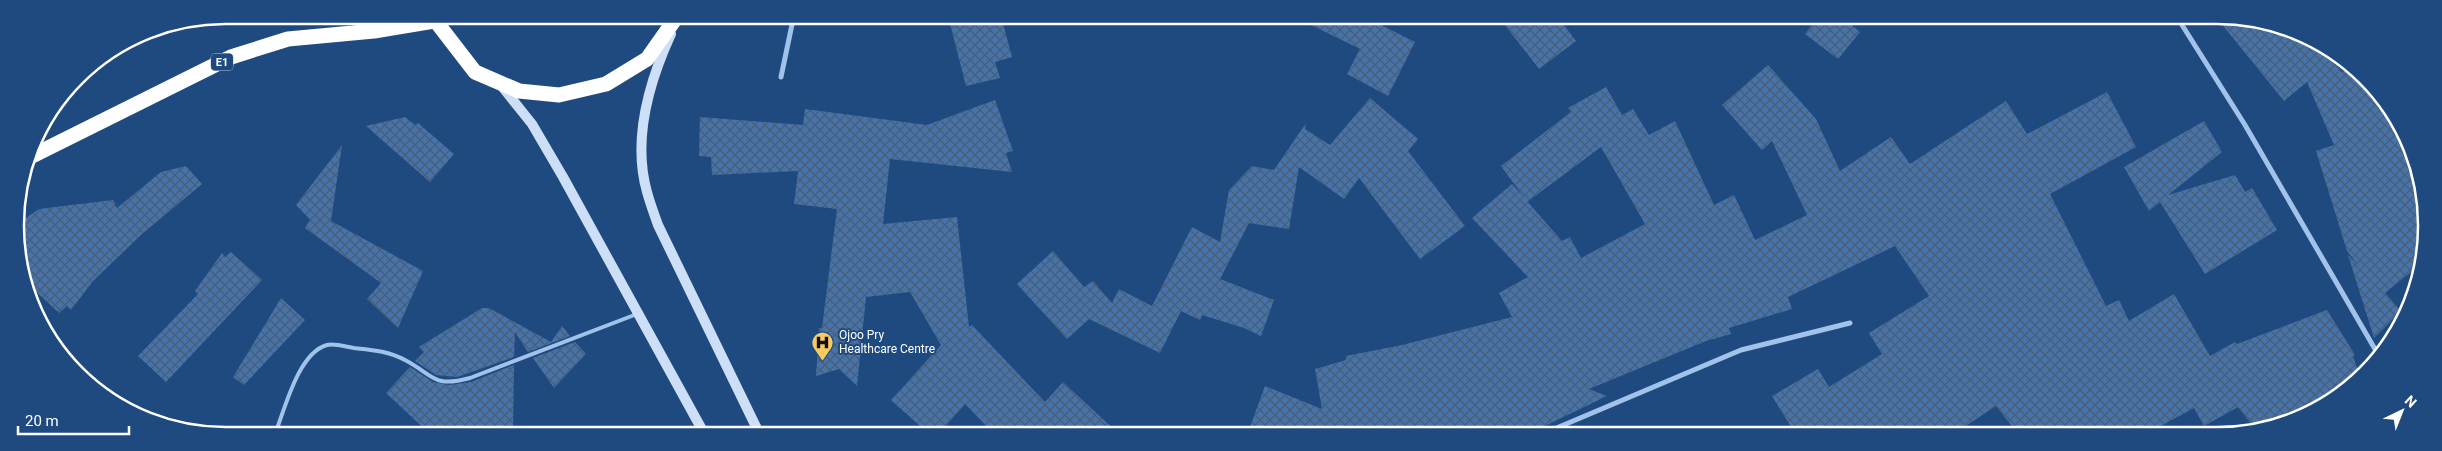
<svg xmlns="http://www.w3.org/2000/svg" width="2442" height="451" font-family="Roboto,sans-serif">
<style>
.building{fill:url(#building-cross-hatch)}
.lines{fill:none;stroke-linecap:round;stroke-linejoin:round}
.lane{stroke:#a2c3e9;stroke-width:4}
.street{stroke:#a2c3e9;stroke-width:5}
.secondary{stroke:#cddff7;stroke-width:10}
.highway{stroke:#fff;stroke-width:15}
.labels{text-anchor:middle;stroke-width:4;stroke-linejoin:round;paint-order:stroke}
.shield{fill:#1e4a80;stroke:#bcc9d9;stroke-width:1}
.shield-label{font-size:11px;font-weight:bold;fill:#fff}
.poi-label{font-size:12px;fill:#fff;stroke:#1e4a80;text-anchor:start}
.rim{fill:none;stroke:#fff;stroke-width:2.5}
</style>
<defs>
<pattern id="building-cross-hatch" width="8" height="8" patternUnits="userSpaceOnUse" patternTransform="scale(1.25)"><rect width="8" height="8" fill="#4674aa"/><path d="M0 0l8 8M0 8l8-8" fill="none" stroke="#495e76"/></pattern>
</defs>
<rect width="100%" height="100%" fill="#1e4a80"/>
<path class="building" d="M 948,16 L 1001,16 L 1012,57 L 995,62 L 1000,78 L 966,86 Z
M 1293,16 L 1363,16 L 1415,42 L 1388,96 L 1347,74 L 1360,49 Z
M 1498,16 L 1557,16 L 1576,41 L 1539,69 Z
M 1819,16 L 1840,16 L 1860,32 L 1838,59 L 1805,34 Z
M 2216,17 L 2244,17 L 2318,42 L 2342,72 L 2351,68 L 2383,97 L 2420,171 L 2425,253 L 2422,263 L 2385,293 L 2401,311 L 2374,338 L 2348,255 L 2359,266 L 2347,251 L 2316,151 L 2334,145 L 2307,82 L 2284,101 Z
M 1768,65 L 1816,119 L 1840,171 L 1891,137 L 1910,164 L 2006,101 L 2027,134 L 2107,92 L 2136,147 L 2050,194 L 2106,306 L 2119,300 L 2129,321 L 2174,294 L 2210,356 L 2235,342 L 2237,344 L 2327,310 L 2355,355 L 2353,357 L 2361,378 L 2309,414 L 2255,429 L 2238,407 L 2204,426 L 2194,408 L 2144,435 L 2019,435 L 1996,406 L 1952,435 L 1796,435 L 1772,396 L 1818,369 L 1829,387 L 1882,354 L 1869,333 L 1929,296 L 1895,246 L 1788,297 L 1792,309 L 1729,328 L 1731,334 L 1706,341 L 1589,389 L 1607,396 L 1526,435 L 1247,435 L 1265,386 L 1322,409 L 1315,369 L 1346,360 L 1346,356 L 1402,345 L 1512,317 L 1499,293 L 1528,277 L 1472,218 L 1512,184 L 1562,241 L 1570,237 L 1581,258 L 1645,224 L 1601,147 L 1527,202 L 1501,166 L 1571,112 L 1568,108 L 1606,87 L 1622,115 L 1633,109 L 1649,135 L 1675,121 L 1714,205 L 1734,195 L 1755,240 L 1807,215 L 1772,141 L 1762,150 L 1722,105 Z
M 1370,98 L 1418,139 L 1408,151 L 1465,226 L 1420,259 L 1359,178 L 1344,199 L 1299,167 L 1289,229 L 1249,223 L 1220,279 L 1274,300 L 1261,336 L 1244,328 L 1202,315 L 1200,320 L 1181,311 L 1160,353 L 1089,319 L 1067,339 L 1017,284 L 1053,251 L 1084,287 L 1093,281 L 1112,303 L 1119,289 L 1152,306 L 1192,227 L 1220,242 L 1229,190 L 1252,166 L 1274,170 L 1306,123 L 1305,129 L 1330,145 Z
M 995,100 L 1013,151 L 1006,153 L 1012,172 L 890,159 L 883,224 L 957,217 L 969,327 L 972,325 L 1045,402 L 1063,382 L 1120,435 L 995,435 L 965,404 L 938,435 L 930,435 L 891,400 L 941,345 L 910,292 L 866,297 L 857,386 L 839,369 L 816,376 L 819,328 L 822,328 L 837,209 L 794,204 L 798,171 L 712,175 L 711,157 L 699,156 L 700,117 L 803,125 L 805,109 L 927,125 Z
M 405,117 L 415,125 L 418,123 L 454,154 L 430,182 L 366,126 Z
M 2204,121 L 2222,152 L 2168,195 L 2235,175 L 2245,192 L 2252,188 L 2277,230 L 2205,274 L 2160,202 L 2149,211 L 2124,167 Z
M 342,145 L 331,221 L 423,271 L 398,328 L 367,299 L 381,283 L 305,228 L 310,220 L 296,205 Z
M 186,166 L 202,184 L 142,234 L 93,281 L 71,310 L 67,306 L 59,313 L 25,281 L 17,224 L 39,209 L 113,200 L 117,208 L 161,172 Z
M 231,252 L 262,280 L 166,382 L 138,356 L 198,294 L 195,291 L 222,253 L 225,257 Z
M 281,298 L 305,320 L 244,385 L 233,377 Z
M 482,308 L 489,308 L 551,342 L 562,326 L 570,336 L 528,352 L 515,332 L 514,357 L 457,377 L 436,375 L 415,361 L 424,352 L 419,347 Z
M 575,342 L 586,354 L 554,388 L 533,358 Z
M 514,365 L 513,434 L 430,434 L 386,393 L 410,367 L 433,382 L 449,385 L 471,382 Z"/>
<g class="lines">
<path class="lane" d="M 275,434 C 285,409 298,353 327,345 C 334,343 347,347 354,348 C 373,350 388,351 405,360 C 435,376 433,388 470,378 L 637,314"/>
<path class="street" d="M 2177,17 L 2245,125 L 2379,356
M 781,77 L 794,15
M 1540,435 L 1741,350 L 1850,323"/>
<path class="secondary" d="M 671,34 C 649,82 632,139 647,192 C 650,203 654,214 658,225 L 760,435
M 500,84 L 532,124 L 563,177 L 705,435"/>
<path class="highway" d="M 431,15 L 475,72 L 519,91 L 559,95 L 606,84 L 647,59 L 678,15
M 28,158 L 231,57 L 288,39 L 374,31 L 434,21"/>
</g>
<defs>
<symbol id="hospital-pin" viewBox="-11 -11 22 30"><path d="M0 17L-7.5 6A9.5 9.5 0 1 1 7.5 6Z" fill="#f8ca60" stroke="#1e4a80"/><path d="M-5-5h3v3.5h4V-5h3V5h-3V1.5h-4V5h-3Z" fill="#111"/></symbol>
</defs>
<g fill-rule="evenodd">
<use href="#hospital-pin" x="810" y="330" width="25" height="34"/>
</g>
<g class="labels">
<rect class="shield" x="211" y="53.5" width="22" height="17" rx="4"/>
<g class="shield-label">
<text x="222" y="66">E1</text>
</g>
<g class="poi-label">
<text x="839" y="339">Ojoo Pry<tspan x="839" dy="14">Healthcare Centre</tspan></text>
</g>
</g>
<path d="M0 0H2442V451H0ZM225 24H2217A201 201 0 0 1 2418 225V226A201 201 0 0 1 2217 427H225A201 201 0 0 1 24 226V225A201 201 0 0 1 225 24Z" fill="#1e4a80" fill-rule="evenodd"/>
<path class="rim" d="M225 24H2217A201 201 0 0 1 2418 225V226A201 201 0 0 1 2217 427H225A201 201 0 0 1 24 226V225A201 201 0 0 1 225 24Z"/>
<g transform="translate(2402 411) rotate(43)" stroke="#1e4a80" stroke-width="4" paint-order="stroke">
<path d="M0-4L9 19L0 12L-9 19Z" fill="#ffffff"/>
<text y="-8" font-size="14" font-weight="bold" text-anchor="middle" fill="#ffffff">N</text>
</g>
<path d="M18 426v8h111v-8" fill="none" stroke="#ffffff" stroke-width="2.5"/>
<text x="25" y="426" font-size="15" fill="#ffffff" stroke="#1e4a80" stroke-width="4" paint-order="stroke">20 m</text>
</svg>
